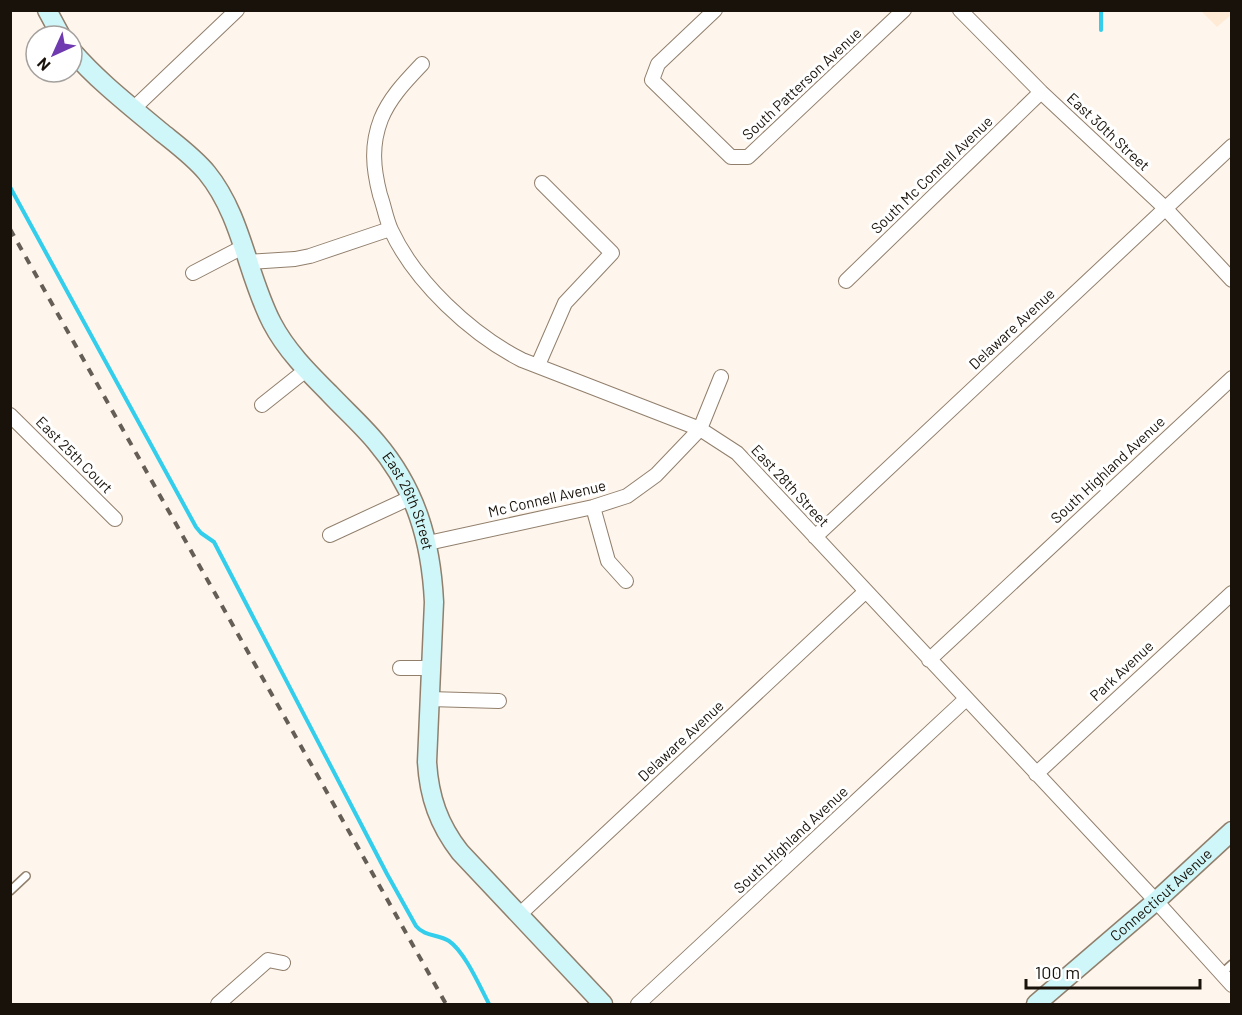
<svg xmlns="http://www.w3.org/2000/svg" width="1242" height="1015" font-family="Barlow,sans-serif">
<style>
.built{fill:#ffebd5}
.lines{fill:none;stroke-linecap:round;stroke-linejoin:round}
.stream{stroke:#32ceec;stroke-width:4}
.lane-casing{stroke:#917f6c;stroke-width:10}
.street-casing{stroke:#917f6c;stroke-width:16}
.secondary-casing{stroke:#917f6c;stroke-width:21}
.lane{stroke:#fff;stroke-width:7}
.street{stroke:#fff;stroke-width:14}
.secondary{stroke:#cff6f8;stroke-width:18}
.rail{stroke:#655e56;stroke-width:4;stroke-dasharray:8 8;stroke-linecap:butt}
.labels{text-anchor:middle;stroke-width:6;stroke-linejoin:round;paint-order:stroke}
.street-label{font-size:15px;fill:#18120a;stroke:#fff}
</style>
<rect width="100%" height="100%" fill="#fef6ed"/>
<path class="built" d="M 1201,11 L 1231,11 L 1231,15 L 1217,27 Z"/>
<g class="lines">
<path class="stream" d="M 1101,10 L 1101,30
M 10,187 L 196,527 L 201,533 L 214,542 L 387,874 L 416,926 C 425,937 438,934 449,941 C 465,952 480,987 489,1004"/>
<defs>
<path id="lane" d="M 10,891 L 26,876
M 1221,974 L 1232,964"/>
<path id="street" d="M 715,10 L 658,64 L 652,80 L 731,157 L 748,157 L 904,10
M 960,10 L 1041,92 L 1165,208 L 1232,280
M 422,64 C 406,81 390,97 381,119 C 371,145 373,168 380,195 C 384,206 386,219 391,230 C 415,282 471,334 522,360 L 700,429 L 737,453 L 1156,901 L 1232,985
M 133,109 L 237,10
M 248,262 L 295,259 L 310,256 L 390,229
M 193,273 L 243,247
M 846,281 L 1041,92
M 538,365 L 565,303 L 612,253 L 542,183
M 262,405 L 306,370
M 10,415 L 115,519
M 593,507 L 608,561 L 626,581
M 330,535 L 412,497
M 815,537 L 1232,146
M 428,543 L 593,507 L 627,496 L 656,475 L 700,429 L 721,377
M 929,660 L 1232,378
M 400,668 L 430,668
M 429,699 L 499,701
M 1036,774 L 1232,593
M 519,915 L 866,591
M 218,1004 L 268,960 L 283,963
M 638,1004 L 966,699"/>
<g id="secondary">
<path d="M 47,10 L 61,36"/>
<path id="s1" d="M 72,51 C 98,81 129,105 160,131 C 176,144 194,157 207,173 C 242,216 247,275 272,323 C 286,350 308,372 329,393 C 345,410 362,425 376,442 C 416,489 431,541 434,602 L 427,762 C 429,797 439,825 460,852 L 603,1004"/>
<path id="s2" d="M 1036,1004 L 1156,901 L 1232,831"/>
</g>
</defs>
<use href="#lane" class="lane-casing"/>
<use href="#street" class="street-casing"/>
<use href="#secondary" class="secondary-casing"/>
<use href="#lane" class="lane"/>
<use href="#street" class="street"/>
<use href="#secondary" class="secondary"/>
<path class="rail" d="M 10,229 L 446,1004"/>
</g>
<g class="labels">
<g class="street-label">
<text transform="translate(802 84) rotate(-43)" y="5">South Patterson Avenue</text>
<text transform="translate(1108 132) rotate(43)" y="5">East 30th Street</text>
<text transform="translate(932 175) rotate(-44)" y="5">South Mc Connell Avenue</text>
<text transform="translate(1012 329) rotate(-43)" y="5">Delaware Avenue</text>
<text transform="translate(74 455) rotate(45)" y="5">East 25th Court</text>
<text transform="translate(1108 470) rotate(-43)" y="5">South Highland Avenue</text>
<text transform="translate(790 486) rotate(47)" y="5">East 28th Street</text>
<text transform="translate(547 499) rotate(-13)" y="5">Mc Connell Avenue</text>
<text dy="5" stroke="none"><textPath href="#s1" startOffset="573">East 26th Street</textPath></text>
<text transform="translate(1122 671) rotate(-43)" y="5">Park Avenue</text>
<text transform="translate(681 741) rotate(-43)" y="5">Delaware Avenue</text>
<text transform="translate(791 840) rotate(-43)" y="5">South Highland Avenue</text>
<text dy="5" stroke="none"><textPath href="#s2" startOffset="166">Connecticut Avenue</textPath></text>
</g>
</g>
<rect width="1242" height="1015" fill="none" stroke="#18120a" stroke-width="24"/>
<g transform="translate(54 54) rotate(225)"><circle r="28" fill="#ffffff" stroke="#a3a09d" stroke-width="1.5"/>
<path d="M0-4.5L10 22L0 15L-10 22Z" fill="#6f39af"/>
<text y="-9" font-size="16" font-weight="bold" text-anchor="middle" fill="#18120a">N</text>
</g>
<path d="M1026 979v9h174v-9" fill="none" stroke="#18120a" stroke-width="3"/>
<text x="1035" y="979" font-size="18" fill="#18120a" stroke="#ffffff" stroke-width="4.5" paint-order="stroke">100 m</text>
</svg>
